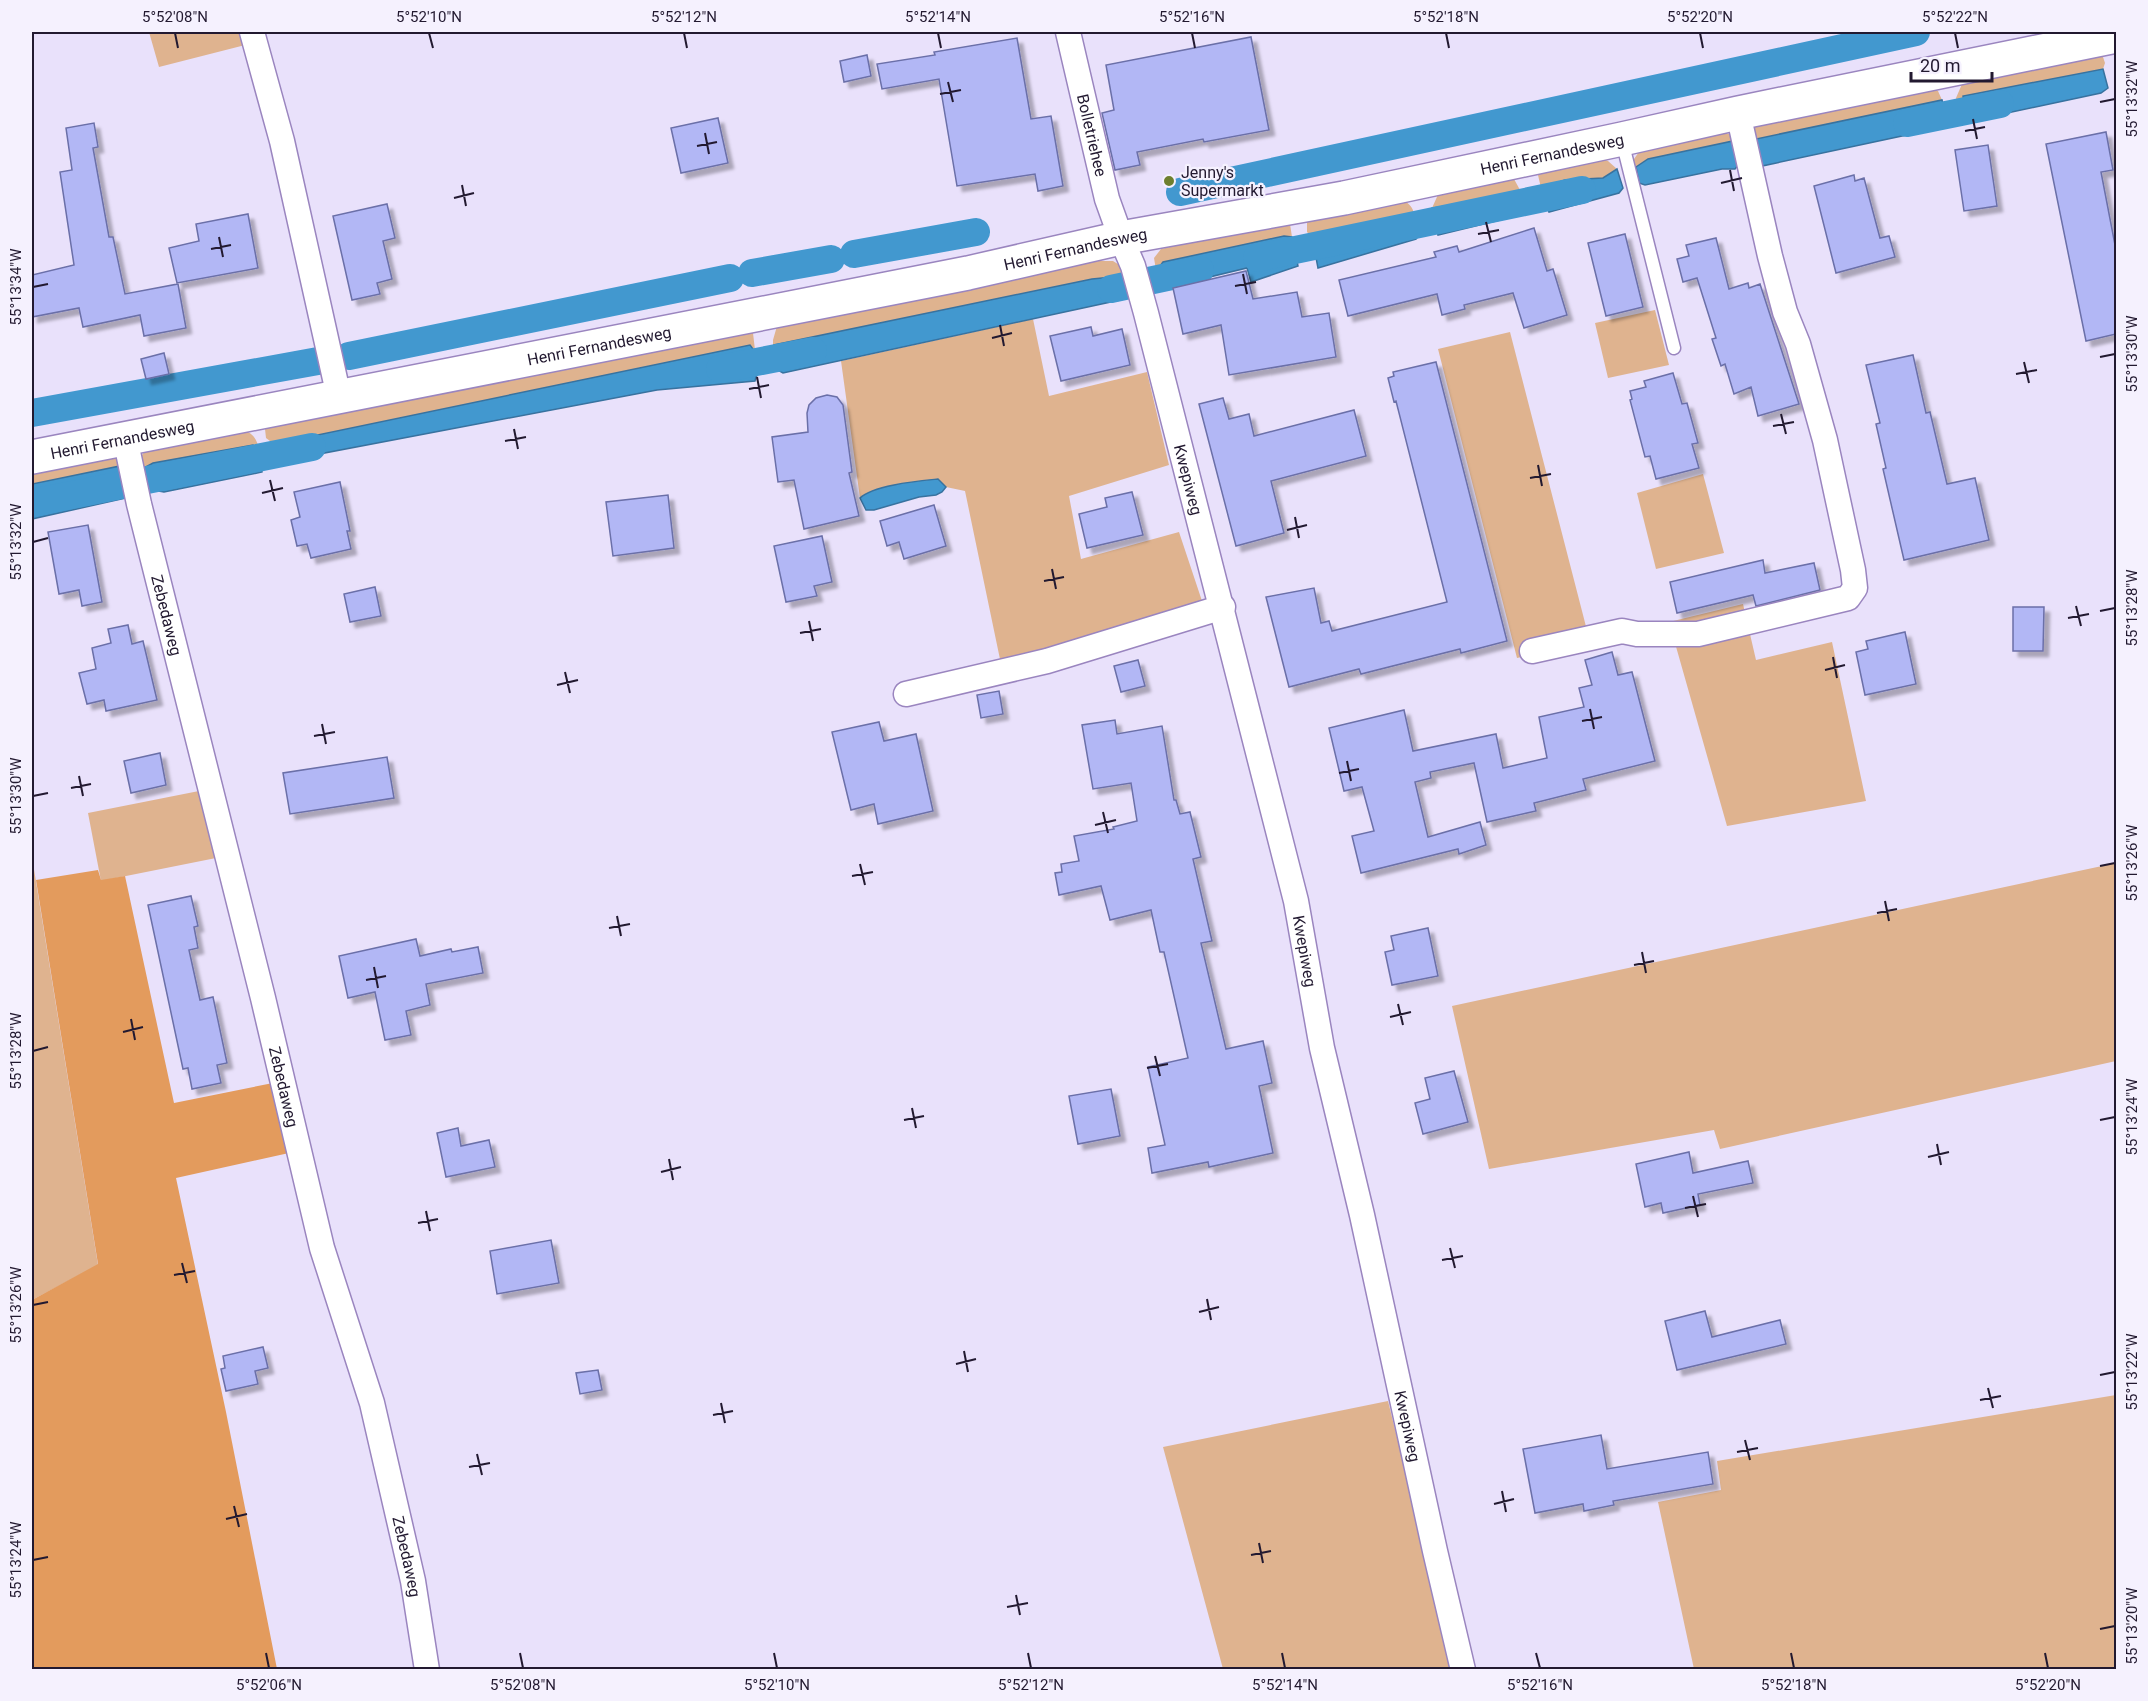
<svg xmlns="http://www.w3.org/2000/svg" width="2148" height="1701" font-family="Roboto,sans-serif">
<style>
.green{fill:#dfb38f}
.forest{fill:#e39b5d}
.water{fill:#4298cf;stroke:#38729f;stroke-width:1.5}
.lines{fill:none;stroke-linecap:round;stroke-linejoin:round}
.canal{stroke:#4298cf;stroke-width:28}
.building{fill:#b2b7f5;stroke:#6b6fa8;stroke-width:1.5;filter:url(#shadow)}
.lane-casing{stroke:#9a85bf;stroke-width:15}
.street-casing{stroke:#9a85bf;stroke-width:27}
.secondary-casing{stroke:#9a85bf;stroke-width:36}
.lane{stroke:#fff;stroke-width:12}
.street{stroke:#fff;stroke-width:24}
.secondary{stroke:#fff;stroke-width:33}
.ticks{fill:none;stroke:#221930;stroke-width:2}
.poi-dot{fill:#6e7f2e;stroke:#f5f1fe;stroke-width:2}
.labels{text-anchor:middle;stroke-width:4.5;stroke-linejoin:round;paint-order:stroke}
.street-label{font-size:16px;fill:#221930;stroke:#f5f1fe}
.poi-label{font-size:16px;fill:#221930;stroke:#f5f1fe;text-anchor:start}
.neatline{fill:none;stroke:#221930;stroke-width:2}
.ticks-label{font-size:15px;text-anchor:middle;fill:#221930}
</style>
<defs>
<filter id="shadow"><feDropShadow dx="5.5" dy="5.5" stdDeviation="1.5" flood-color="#0004"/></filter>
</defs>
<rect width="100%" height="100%" fill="#e9e1fb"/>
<path class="green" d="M 149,32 L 259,32 L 261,41 L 159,67 Z
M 2094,55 L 2103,57 L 2105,63 L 2103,69 L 1963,96 L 1962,105 L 1958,107 L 1956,98 L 1965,77 Z
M 1931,88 L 1938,91 L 1942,100 L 1756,139 L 1753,134 L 1753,127 L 1758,121 Z
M 1720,132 L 1729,134 L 1733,141 L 1649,159 L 1636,167 L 1634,164 L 1634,159 L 1641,149 Z
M 1596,156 L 1608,161 L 1617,169 L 1603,178 L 1565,180 L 1541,188 L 1538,175 L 1548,164 Z
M 1509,175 L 1514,179 L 1520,190 L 1518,195 L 1432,208 L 1441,188 Z
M 1398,198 C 1408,202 1412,205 1415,216 L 1312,237 L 1307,232 L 1307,222 L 1312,215 Z
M 1279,222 L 1290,224 L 1292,237 L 1284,236 L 1163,262 L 1156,270 L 1154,258 L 1161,249 Z
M 1099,261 L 1113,261 L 1121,266 L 1122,276 L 1092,279 L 774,345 L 773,349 L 773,340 L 779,319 Z
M 1655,310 L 1669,365 L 1608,378 L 1595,323 Z
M 1033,319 L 1049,396 L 1147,372 L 1169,465 L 1069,496 L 1081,559 L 1179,532 L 1203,604 L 1001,664 L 965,491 L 946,487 L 938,479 C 919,481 873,485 860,498 L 841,361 Z
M 747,330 L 753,333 L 755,350 L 750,345 L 274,444 L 266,438 L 265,429 L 270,422 Z
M 1510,332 L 1590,642 L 1517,658 L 1438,349 Z
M 240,429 C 254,433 256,438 260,451 L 253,445 L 153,463 L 144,468 L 141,464 L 142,455 L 148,447 Z
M 115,457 L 120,466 L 32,484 L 32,467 Z
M 1703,474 L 1724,553 L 1656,569 L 1637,493 Z
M 1743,604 L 1756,660 L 1832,642 L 1866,801 L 1727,826 L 1669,622 Z
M 199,791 L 216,858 L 101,881 L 88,813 Z
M 32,857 L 98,1265 L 32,1300 Z
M 2116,863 L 2116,1061 L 1720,1149 L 1714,1130 L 1489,1169 L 1452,1006 Z
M 2116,1395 L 2116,1669 L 1694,1669 L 1658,1502 L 1721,1490 L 1717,1461 Z
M 1388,1401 L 1454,1669 L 1223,1669 L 1163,1447 Z"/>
<path class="forest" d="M 98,870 L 101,880 L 125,876 L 174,1103 L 273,1083 L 289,1153 L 176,1178 L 226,1412 L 277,1669 L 32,1670 L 32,1300 L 98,1264 L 36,880 Z"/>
<path class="water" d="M 2103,69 L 2108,88 L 2101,93 L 1970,121 L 1965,117 L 1963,96 Z
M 1942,100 L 1948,123 L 1944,127 L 1762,166 L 1756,139 Z
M 1733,141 L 1739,164 L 1735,169 L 1722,169 L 1645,185 L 1639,183 L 1636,167 L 1648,159 Z
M 1617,169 L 1623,188 L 1619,193 L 1549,212 L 1541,188 L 1565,180 L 1603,178 Z
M 1520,190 L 1524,191 L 1529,213 L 1438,235 L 1432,208 L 1518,195 Z
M 1412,214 L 1415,216 L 1419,235 L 1416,239 L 1318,268 L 1312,237 Z
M 1284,236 L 1292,237 L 1298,266 L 1251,282 L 1247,268 L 1164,288 L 1160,266 L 1163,262 Z
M 1122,276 L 1127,296 L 1120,300 L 783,373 L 776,369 L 773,349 L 774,345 L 1092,279 Z
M 750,345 C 758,354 759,370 755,381 L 657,390 L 277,462 L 274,444 Z
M 253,445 L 260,451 L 262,472 L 164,492 L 148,489 L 144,468 L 153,463 Z
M 120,466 L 126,498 L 32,519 L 32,484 Z
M 938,479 L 946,487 L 942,492 L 936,495 L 919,497 L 874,510 L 866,510 L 860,498 C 873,485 919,481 938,479 Z"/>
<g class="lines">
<path class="canal" d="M 1907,123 L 2000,104
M 1180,192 L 1916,32
M 854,254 L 976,232
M 1257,258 L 1582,190
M 752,273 L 831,259
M 1111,289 L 1200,270
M 349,356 L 730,278
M 720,369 L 813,351
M 32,413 L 318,361
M 32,503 L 312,447"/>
</g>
<path class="building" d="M 1251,37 L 1269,130 L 1204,142 L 1203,139 L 1137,152 L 1140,165 L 1115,170 L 1102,113 L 1114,110 L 1106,65 Z
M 1017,38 L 1031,119 L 1051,116 L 1063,186 L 1038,191 L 1035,174 L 957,186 L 939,79 L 882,89 L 877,64 L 935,55 L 934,52 Z
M 867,55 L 871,76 L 844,82 L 840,61 Z
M 718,118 L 728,163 L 681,173 L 671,128 Z
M 94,123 L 98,147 L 93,148 L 109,237 L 113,237 L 125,294 L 178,284 L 186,328 L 144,336 L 140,315 L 83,327 L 79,308 L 32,317 L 32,275 L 74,265 L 60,172 L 72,170 L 66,128 Z
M 2106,132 L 2113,170 L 2101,172 L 2116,250 L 2116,334 L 2086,341 L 2046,144 Z
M 1988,145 L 1997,206 L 1964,211 L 1955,150 Z
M 1854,175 L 1855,181 L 1864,178 L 1880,238 L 1889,236 L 1895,257 L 1836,273 L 1814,186 Z
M 387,204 L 395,238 L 383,241 L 392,279 L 377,283 L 380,294 L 352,300 L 333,216 Z
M 248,214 L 258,268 L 177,283 L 169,248 L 199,241 L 196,224 Z
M 1534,228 L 1547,271 L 1553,269 L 1567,315 L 1524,328 L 1513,293 L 1464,305 L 1465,309 L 1442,315 L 1437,294 L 1348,316 L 1339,280 L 1436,257 L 1434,252 L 1457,246 L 1459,252 Z
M 1625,234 L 1643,307 L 1606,316 L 1588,243 Z
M 1716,238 L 1729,289 L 1748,283 L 1749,288 L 1760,284 L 1799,404 L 1758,416 L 1751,387 L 1734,394 L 1725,364 L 1721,366 L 1712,339 L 1716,338 L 1697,278 L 1683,282 L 1677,259 L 1689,256 L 1686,245 Z
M 1246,271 L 1253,299 L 1297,292 L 1302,317 L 1329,313 L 1336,357 L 1229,375 L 1221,325 L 1183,334 L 1173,288 Z
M 1091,327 L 1093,336 L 1122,329 L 1130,365 L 1061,381 L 1050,336 Z
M 164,353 L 169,374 L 146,379 L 141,359 Z
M 1913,355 L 1926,413 L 1930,412 L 1947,484 L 1975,478 L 1989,540 L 1904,560 L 1883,469 L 1886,468 L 1876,424 L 1880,423 L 1866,365 Z
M 1436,362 L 1507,641 L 1461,653 L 1460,649 L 1361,674 L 1359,669 L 1289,687 L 1266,597 L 1314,588 L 1321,623 L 1329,621 L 1332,631 L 1447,602 L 1396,401 L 1394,402 L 1388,378 L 1394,376 L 1393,372 Z
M 1673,373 L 1682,404 L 1687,403 L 1698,443 L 1692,444 L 1699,468 L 1656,479 L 1650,456 L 1645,457 L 1630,400 L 1632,399 L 1630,391 L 1646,387 L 1644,381 Z
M 827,395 L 837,397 L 843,405 L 852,472 L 849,473 L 859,516 L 804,529 L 794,480 L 778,482 L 772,437 L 808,432 L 807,413 L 809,405 L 816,398 Z
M 1223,398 L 1229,419 L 1249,414 L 1254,436 L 1354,410 L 1366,456 L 1271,481 L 1284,533 L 1236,546 L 1199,404 Z
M 340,482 L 350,531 L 347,531 L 351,549 L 311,558 L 307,544 L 297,546 L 291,520 L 300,517 L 294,492 Z
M 1132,492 L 1143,535 L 1087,548 L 1079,514 L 1107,507 L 1105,498 Z
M 668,495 L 674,548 L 613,556 L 606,502 Z
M 934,505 L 946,546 L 904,559 L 899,542 L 887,546 L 880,521 Z
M 88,525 L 102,602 L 82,606 L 79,590 L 59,594 L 48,532 Z
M 822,536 L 832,582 L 814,586 L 817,596 L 786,602 L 774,546 Z
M 1763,560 L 1765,573 L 1814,563 L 1820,590 L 1756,606 L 1753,595 L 1677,613 L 1670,582 Z
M 375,587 L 381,616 L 350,622 L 344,594 Z
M 2013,607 L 2044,607 L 2043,651 L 2013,651 Z
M 128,625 L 132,644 L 143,641 L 157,700 L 106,711 L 104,700 L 87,704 L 79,673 L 96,669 L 92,648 L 111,643 L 108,629 Z
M 1905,632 L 1916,684 L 1865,695 L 1856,652 L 1868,649 L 1866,641 Z
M 1612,652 L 1618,675 L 1632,672 L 1655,761 L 1583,779 L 1586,790 L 1534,803 L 1536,811 L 1487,822 L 1474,763 L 1430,772 L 1431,778 L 1415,782 L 1428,837 L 1480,822 L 1486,845 L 1459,854 L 1458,849 L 1361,873 L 1352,836 L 1374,831 L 1362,787 L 1344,791 L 1329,728 L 1404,710 L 1413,751 L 1496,734 L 1503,768 L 1547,758 L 1539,717 L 1584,707 L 1579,688 L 1592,685 L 1585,660 Z
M 1138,660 L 1145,686 L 1121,692 L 1114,666 Z
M 999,691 L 1003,714 L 981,718 L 977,695 Z
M 1115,720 L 1117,734 L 1162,726 L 1174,800 L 1176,800 L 1180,814 L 1190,812 L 1201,857 L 1193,859 L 1212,941 L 1201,943 L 1226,1049 L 1263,1041 L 1272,1083 L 1259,1086 L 1273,1153 L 1209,1167 L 1208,1162 L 1152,1173 L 1148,1148 L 1165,1145 L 1148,1067 L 1188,1058 L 1164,952 L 1160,952 L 1151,910 L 1110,920 L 1101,886 L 1059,895 L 1055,873 L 1062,872 L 1061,864 L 1079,861 L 1074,836 L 1114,829 L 1113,827 L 1137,821 L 1131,783 L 1093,789 L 1082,725 Z
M 879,722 L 884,741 L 916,734 L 933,811 L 878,824 L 874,804 L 851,810 L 832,732 Z
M 160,753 L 166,785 L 131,793 L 124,761 Z
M 387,757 L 394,798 L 290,814 L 283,773 Z
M 191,896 L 198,926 L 194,927 L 198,948 L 189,950 L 200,1000 L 213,997 L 227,1063 L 217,1065 L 221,1083 L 192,1089 L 188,1068 L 183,1069 L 148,905 Z
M 1428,928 L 1438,976 L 1392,985 L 1385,952 L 1394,950 L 1391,936 Z
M 416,939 L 420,956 L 451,949 L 452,952 L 478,947 L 483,973 L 426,984 L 430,1005 L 406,1011 L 411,1035 L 385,1040 L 375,992 L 348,998 L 339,956 Z
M 1454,1071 L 1468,1122 L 1423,1134 L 1415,1103 L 1430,1099 L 1425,1078 Z
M 1111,1089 L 1120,1136 L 1078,1144 L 1069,1096 Z
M 458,1128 L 461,1146 L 489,1140 L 495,1167 L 446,1177 L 437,1133 Z
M 1689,1152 L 1693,1173 L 1748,1161 L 1753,1183 L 1698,1194 L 1700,1205 L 1663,1213 L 1661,1203 L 1645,1207 L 1636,1164 Z
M 551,1240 L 559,1283 L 497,1294 L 490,1251 Z
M 1705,1311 L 1712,1337 L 1780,1320 L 1786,1344 L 1677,1370 L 1665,1321 Z
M 263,1347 L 268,1368 L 255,1371 L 258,1384 L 226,1391 L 221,1369 L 225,1368 L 223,1356 Z
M 598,1370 L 602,1390 L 580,1394 L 576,1373 Z
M 1601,1435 L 1607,1469 L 1708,1452 L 1713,1484 L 1613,1501 L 1614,1505 L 1584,1511 L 1583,1504 L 1535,1513 L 1523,1449 Z"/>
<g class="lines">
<defs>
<path id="lane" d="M 1622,141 L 1674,348"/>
<g id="street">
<path d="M 252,32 L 282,141 L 339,397"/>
<path id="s1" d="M 1068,32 L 1107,199 L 1121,238 L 1133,266 L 1146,313 L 1296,901 L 1322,1048 L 1362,1215 L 1435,1551 L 1463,1670"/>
<path id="s2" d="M 125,438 L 139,504 L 263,998 L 322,1248 L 372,1403 L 413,1581 L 427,1670"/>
<path d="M 1532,651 L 1622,631 L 1637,634 L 1698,634 L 1848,598 L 1855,588 L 1853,570 L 1825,440 L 1798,344 L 1785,312 L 1770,256 L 1738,113"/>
<path d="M 906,694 L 1047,661 L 1223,607"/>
</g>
<g id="secondary">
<path id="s3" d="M 32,457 L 968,273 L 1121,238 L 1344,198 L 1622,139 L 1738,113 L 2116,36"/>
</g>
</defs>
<use href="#lane" class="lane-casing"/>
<use href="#street" class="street-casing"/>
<use href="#secondary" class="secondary-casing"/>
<use href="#lane" class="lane"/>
<use href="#street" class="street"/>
<use href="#secondary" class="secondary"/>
</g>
<path class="ticks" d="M 175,33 L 178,48M 429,33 L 433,48M 684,33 L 687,48M 938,33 L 941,48M 1192,33 L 1195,48M 1446,33 L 1449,48M 1700,33 L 1703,48M 1955,33 L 1958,48M 948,82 L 953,102M 940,94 L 961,90M 2100,102 L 2115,99M 1973,119 L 1977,139M 1965,131 L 1985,127M 705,133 L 709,154M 697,146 L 717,142M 1730,170 L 1734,191M 1721,183 L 1742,178M 462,185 L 466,206M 454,198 L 474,193M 1486,222 L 1491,242M 1478,234 L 1499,230M 219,237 L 223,257M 211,249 L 231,245M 1243,274 L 1247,294M 1235,286 L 1256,282M 33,287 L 48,284M 1000,325 L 1004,346M 992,338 L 1012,333M 2100,357 L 2115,354M 2024,362 L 2029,383M 2016,374 L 2037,370M 757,377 L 761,398M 749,389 L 769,385M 1781,414 L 1786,434M 1773,426 L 1794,422M 514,429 L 518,449M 505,441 L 526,437M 1538,465 L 1542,486M 1530,478 L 1551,474M 270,480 L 275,501M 262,493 L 283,488M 1295,517 L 1299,538M 1287,530 L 1307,525M 33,542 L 48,538M 1052,569 L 1056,589M 1044,581 L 1064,577M 2076,606 L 2081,626M 2100,611 L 2115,608M 2068,618 L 2089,614M 809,621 L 813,641M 800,633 L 821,629M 1833,657 L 1837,678M 1825,670 L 1845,665M 565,672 L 570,693M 557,685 L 578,680M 1590,709 L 1594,729M 1582,721 L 1602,717M 322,724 L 326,744M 314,736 L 335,732M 1347,761 L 1351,781M 1339,773 L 1359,769M 79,776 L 83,796M 71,788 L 91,784M 33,796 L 48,793M 1103,812 L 1108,833M 1095,825 L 1116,820M 860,864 L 865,885M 2100,866 L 2115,863M 852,876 L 873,872M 1885,901 L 1889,921M 1877,913 L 1897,909M 617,916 L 621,936M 609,928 L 630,924M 1642,952 L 1646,973M 1634,965 L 1654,961M 374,967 L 378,988M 366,980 L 386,976M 1398,1004 L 1403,1025M 1390,1017 L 1411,1012M 131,1019 L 135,1040M 123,1032 L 143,1027M 33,1051 L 48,1047M 1155,1056 L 1160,1076M 1147,1068 L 1168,1064M 912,1108 L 916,1128M 904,1120 L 924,1116M 2100,1120 L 2115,1117M 1937,1144 L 1941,1165M 1928,1157 L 1949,1152M 669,1159 L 673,1180M 661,1172 L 681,1167M 1693,1196 L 1698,1217M 1685,1208 L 1706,1204M 426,1211 L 430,1231M 418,1223 L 438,1219M 1450,1248 L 1455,1268M 1442,1260 L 1463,1256M 182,1263 L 187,1283M 174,1275 L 195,1271M 1207,1299 L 1211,1320M 33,1305 L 48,1302M 1199,1312 L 1219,1307M 964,1351 L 968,1372M 956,1364 L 976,1359M 2100,1375 L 2115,1372M 1988,1388 L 1993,1408M 1980,1400 L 2001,1396M 721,1403 L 725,1423M 713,1415 L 733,1411M 1745,1440 L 1750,1460M 1737,1452 L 1758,1448M 477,1454 L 482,1475M 469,1467 L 490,1463M 1502,1491 L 1506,1512M 1494,1504 L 1514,1499M 234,1506 L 239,1527M 226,1519 L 247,1514M 1259,1543 L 1263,1563M 1251,1555 L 1271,1551M 33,1560 L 48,1557M 1016,1595 L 1020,1615M 1007,1607 L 1028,1603M 2100,1629 L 2115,1626M 266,1653 L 269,1668M 520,1653 L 523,1668M 774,1653 L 777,1668M 1028,1653 L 1031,1668M 1282,1653 L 1285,1668M 1536,1653 L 1540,1668M 1791,1653 L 1794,1668M 2045,1653 L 2048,1668"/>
<circle class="poi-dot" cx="1169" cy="181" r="6"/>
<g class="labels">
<g class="street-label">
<text dy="6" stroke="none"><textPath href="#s1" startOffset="106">Bolletriehee</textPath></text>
<text dy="6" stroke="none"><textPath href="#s3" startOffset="1550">Henri Fernandesweg</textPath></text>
<text dy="6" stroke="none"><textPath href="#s3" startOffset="1064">Henri Fernandesweg</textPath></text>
<text dy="6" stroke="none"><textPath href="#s3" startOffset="578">Henri Fernandesweg</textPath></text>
<text dy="6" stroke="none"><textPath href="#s3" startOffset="92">Henri Fernandesweg</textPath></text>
<text dy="6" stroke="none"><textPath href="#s1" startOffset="464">Kwepiweg</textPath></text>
<text dy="6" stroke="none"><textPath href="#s2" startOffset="182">Zebedaweg</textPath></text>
<text dy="6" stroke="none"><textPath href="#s1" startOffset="950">Kwepiweg</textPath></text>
<text dy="6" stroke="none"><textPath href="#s2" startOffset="668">Zebedaweg</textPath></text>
<text dy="6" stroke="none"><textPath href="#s1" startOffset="1436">Kwepiweg</textPath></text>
<text dy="6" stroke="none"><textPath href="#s2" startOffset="1154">Zebedaweg</textPath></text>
</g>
<g class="poi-label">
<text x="1181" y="178">Jenny's<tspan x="1181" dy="18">Supermarkt</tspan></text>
</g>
</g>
<rect width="2148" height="1701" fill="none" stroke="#f5f1fe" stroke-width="66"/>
<path d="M1911 72v9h81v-9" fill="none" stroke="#221930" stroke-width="3"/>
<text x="1920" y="72" font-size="18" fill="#221930" stroke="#f5f1fe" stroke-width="4.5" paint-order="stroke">20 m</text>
<rect x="33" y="33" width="2082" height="1635" class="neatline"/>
<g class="ticks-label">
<text x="175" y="22">5°52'08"N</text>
<text x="429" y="22">5°52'10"N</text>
<text x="684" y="22">5°52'12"N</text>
<text x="938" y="22">5°52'14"N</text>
<text x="1192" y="22">5°52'16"N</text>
<text x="1446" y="22">5°52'18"N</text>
<text x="1700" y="22">5°52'20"N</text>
<text x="1955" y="22">5°52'22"N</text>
<text transform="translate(2132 99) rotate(-90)" y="5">55°13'32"W</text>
<text transform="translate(16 287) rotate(-90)" y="5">55°13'34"W</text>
<text transform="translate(2132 354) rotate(-90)" y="5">55°13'30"W</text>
<text transform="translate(16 542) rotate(-90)" y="5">55°13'32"W</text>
<text transform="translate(2132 608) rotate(-90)" y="5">55°13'28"W</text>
<text transform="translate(16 796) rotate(-90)" y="5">55°13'30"W</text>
<text transform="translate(2132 863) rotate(-90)" y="5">55°13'26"W</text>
<text transform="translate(16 1051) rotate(-90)" y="5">55°13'28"W</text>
<text transform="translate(2132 1117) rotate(-90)" y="5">55°13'24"W</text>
<text transform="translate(16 1305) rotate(-90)" y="5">55°13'26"W</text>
<text transform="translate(2132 1372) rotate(-90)" y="5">55°13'22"W</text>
<text transform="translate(16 1560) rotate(-90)" y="5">55°13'24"W</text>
<text transform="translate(2132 1626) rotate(-90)" y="5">55°13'20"W</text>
<text x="269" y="1690">5°52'06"N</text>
<text x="523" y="1690">5°52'08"N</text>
<text x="777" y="1690">5°52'10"N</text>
<text x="1031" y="1690">5°52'12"N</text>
<text x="1285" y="1690">5°52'14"N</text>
<text x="1540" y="1690">5°52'16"N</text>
<text x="1794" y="1690">5°52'18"N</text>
<text x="2048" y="1690">5°52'20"N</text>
</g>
</svg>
